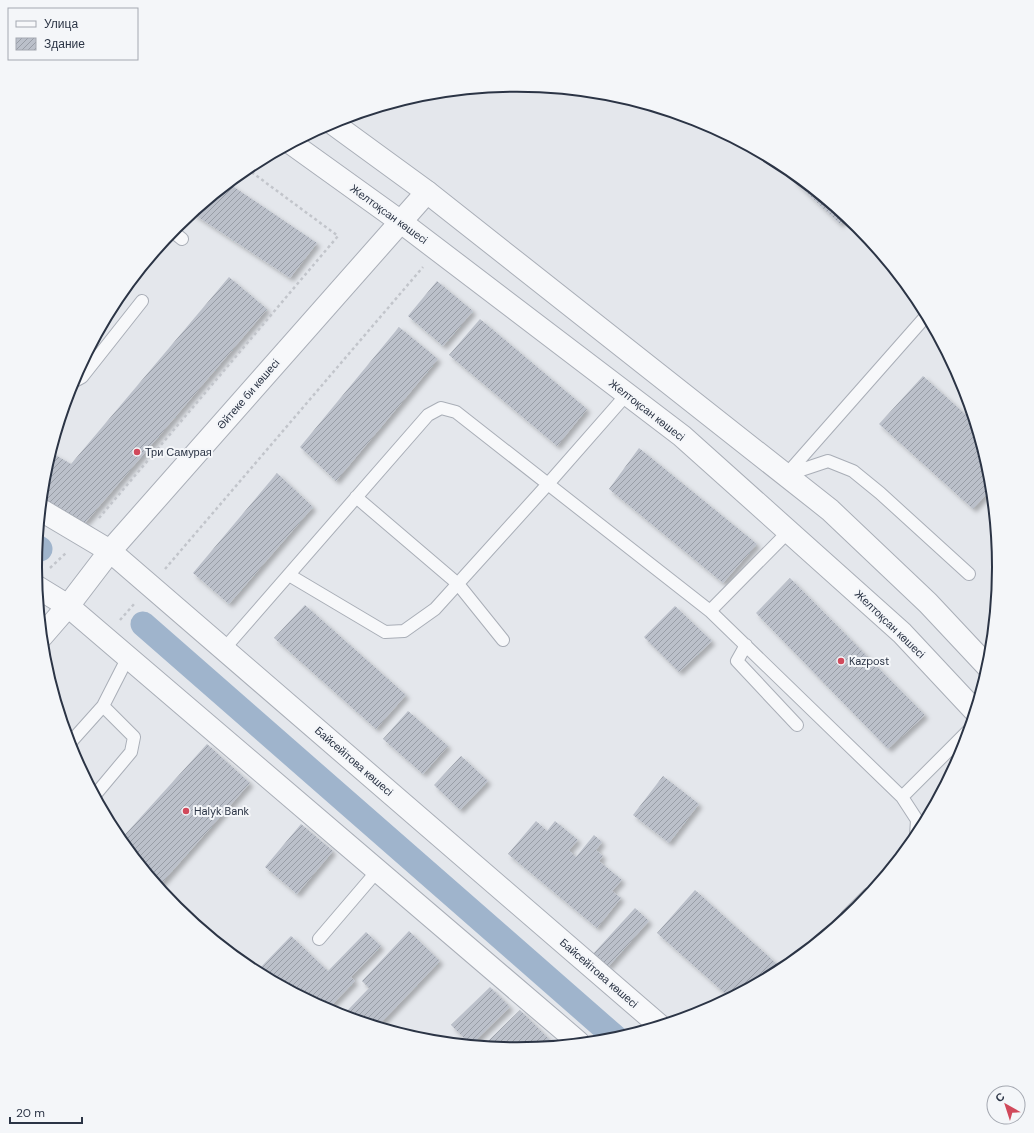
<svg xmlns="http://www.w3.org/2000/svg" width="1034" height="1133" font-family="'DM Sans',sans-serif">
<style>
.lines{fill:none;stroke-linecap:round;stroke-linejoin:round}
.canal{stroke:#9fb4cc;stroke-width:25}
.building{fill:url(#building-hatch);filter:url(#shadow)}
.service-casing{stroke:#a9aeb7;stroke-width:14}
.minor-casing{stroke:#a9aeb7;stroke-width:24}
.tertiary-casing{stroke:#a9aeb7;stroke-width:24}
.path{stroke:#c2c5cb;stroke-width:2.5;stroke-dasharray:3 3;stroke-linecap:butt}
.service{stroke:#f7f8fa;stroke-width:12}
.minor{stroke:#f7f8fa;stroke-width:22}
.tertiary{stroke:#f7f8fa;stroke-width:22}
.poi-dot{fill:#d1495b;stroke:#f4f6f9;stroke-width:1.5}
.labels{text-anchor:middle;stroke-width:4;stroke-linejoin:round;paint-order:stroke}
.street-label{font-size:11px;fill:#2b3445;stroke:#f4f6f9}
.poi-label{font-size:11px;fill:#2b3445;stroke:#f4f6f9;text-anchor:start}
.rim{fill:none;stroke:#2b3445;stroke-width:2}
</style>
<defs>
<pattern id="building-hatch" width="6" height="6" patternUnits="userSpaceOnUse"><rect width="6" height="6" fill="#bbc0ca"/><path d="M-1 1l2-2M0 6l6-6M5 7l2-2" fill="none" stroke="#989da6"/></pattern>
<filter id="shadow"><feDropShadow dx="3.5" dy="3.5" stdDeviation="2" flood-color="#0004"/></filter>
</defs>
<rect width="100%" height="100%" fill="#e4e7ec"/>
<g class="lines">
<path class="canal" d="M 37,547 L 40,549
M 143,624 L 616,1038"/>
</g>
<path class="building" d="M 797,176 L 847,217 L 840,224 L 793,180 Z
M 228,183 L 317,243 L 290,278 L 192,213 Z
M 229,277 L 267,309 L 85,523 L 42,499 L 44,472 L 50,452 L 71,464 Z
M 437,281 L 473,311 L 443,346 L 408,316 Z
M 480,319 L 587,409 L 557,446 L 449,355 Z
M 399,327 L 438,359 L 336,481 L 300,447 Z
M 923,376 L 975,423 L 990,473 L 991,489 L 973,509 L 879,424 Z
M 639,448 L 757,544 L 723,583 L 609,489 Z
M 277,473 L 313,507 L 229,604 L 193,573 Z
M 790,578 L 925,715 L 888,749 L 756,613 Z
M 305,605 L 406,695 L 376,729 L 274,638 Z
M 675,606 L 712,641 L 679,672 L 644,637 Z
M 408,711 L 448,746 L 423,774 L 383,739 Z
M 207,744 L 250,783 L 159,886 L 121,839 Z
M 461,756 L 488,781 L 460,810 L 434,785 Z
M 663,776 L 699,804 L 669,843 L 633,815 Z
M 536,821 L 547,831 L 555,821 L 578,840 L 569,850 L 576,857 L 594,835 L 602,842 L 596,850 L 603,856 L 599,861 L 622,880 L 612,891 L 621,898 L 597,928 L 508,854 Z
M 301,824 L 333,851 L 297,894 L 265,867 Z
M 695,890 L 778,965 L 769,976 L 729,997 L 657,933 Z
M 635,908 L 649,921 L 608,967 L 593,954 Z
M 409,931 L 440,961 L 378,1026 L 352,1018 L 346,1012 L 369,988 L 362,981 Z
M 366,932 L 381,946 L 351,977 L 355,981 L 328,1009 L 267,977 L 259,969 L 291,936 L 328,971 Z
M 490,987 L 510,1007 L 472,1044 L 470,1044 L 451,1025 Z
M 520,1010 L 552,1042 L 548,1045 L 517,1048 L 484,1045 Z"/>
<g class="lines">
<defs>
<path id="service" d="M 172,231 L 182,239
M 927,315 L 786,475 L 828,461 L 853,471 L 880,493 L 969,574
M 71,383 L 82,377 L 142,301
M 356,497 L 458,584 L 503,640
M 289,575 L 385,632 L 404,631 L 435,609 L 548,484 L 627,394
M 710,611 L 789,531
M 746,645 L 737,661 L 797,725
M 224,649 L 428,415 L 441,408 L 456,412 L 710,611 L 902,797 L 917,820 L 916,836
M 69,744 L 103,706 L 128,657
M 95,795 L 131,752 L 134,737 L 103,706
M 902,797 L 968,731
M 847,916 L 869,894
M 319,939 L 378,870"/>
<path id="minor" d="M 41,510 L 110,551 L 659,1025
M 37,587 L 68,606 L 578,1042
M 42,636 L 68,606 L 110,551 L 427,192"/>
<path id="tertiary" d="M 331,122 L 427,192 L 830,510 L 928,603 L 988,667
M 291,143 L 401,222 L 682,436 L 902,633 L 975,711"/>
</defs>
<use href="#service" class="service-casing"/>
<use href="#minor" class="minor-casing"/>
<use href="#tertiary" class="tertiary-casing"/>
<path class="path" d="M 99,518 L 338,236 L 246,168
M 50,568 L 67,552
M 165,569 L 423,267
M 120,620 L 135,603"/>
<use href="#service" class="service"/>
<use href="#minor" class="minor"/>
<use href="#tertiary" class="tertiary"/>
</g>
<g class="poi-dot">
<circle cx="137" cy="452" r="4"/>
<circle cx="841" cy="661" r="4"/>
<circle cx="186" cy="811" r="4"/>
</g>
<g class="labels">
<g class="street-label">
<text transform="translate(389 214) rotate(36)" y="4">Желтоқсан көшесі</text>
<text transform="translate(248 394) rotate(-49)" y="4">Әйтеке би көшесі</text>
<text transform="translate(647 410) rotate(38)" y="4">Желтоқсан көшесі</text>
<text transform="translate(890 624) rotate(44)" y="4">Желтоқсан көшесі</text>
<text transform="translate(354 761) rotate(41)" y="4">Байсейітова көшесі</text>
<text transform="translate(599 973) rotate(41)" y="4">Байсейітова көшесі</text>
</g>
<g class="poi-label">
<text x="145" y="456">Три Самурая</text>
<text x="849" y="665">Kazpost</text>
<text x="194" y="815">Halyk Bank</text>
</g>
</g>
<path d="M0 0H1034V1133H0ZM42 567a475 475 0 1 1 950 0a475 475 0 1 1-950 0Z" fill="#f4f6f9" fill-rule="evenodd"/>
<path class="rim" d="M42 567a475 475 0 1 1 950 0a475 475 0 1 1-950 0Z"/>
<rect x="8" y="8" width="130" height="52" fill="#f4f6f9" stroke="#a4a8b1"/>
<rect x="16" y="21" width="20" height="6" fill="#f7f8fa" stroke="#a4a8b1"/>
<text x="44" y="28" font-size="12" fill="#2b3445">Улица</text>
<rect x="16" y="38" width="20" height="12" fill="url(#building-hatch)" stroke="#a4a8b1"/>
<text x="44" y="48" font-size="12" fill="#2b3445">Здание</text>
<g transform="translate(1006 1105) rotate(321)"><circle r="19" fill="#f4f6f9" stroke="#a4a8b1"/>
<path d="M0-3L7 15L0 10L-7 15Z" fill="#d1495b"/>
<text y="-6" font-size="11" font-weight="bold" text-anchor="middle" fill="#2b3445">С</text>
</g>
<path d="M10 1117v6h72v-6" fill="none" stroke="#2b3445" stroke-width="2"/>
<text x="16" y="1117" font-size="12" fill="#2b3445" stroke="#f4f6f9" stroke-width="3" paint-order="stroke">20 m</text>
</svg>
